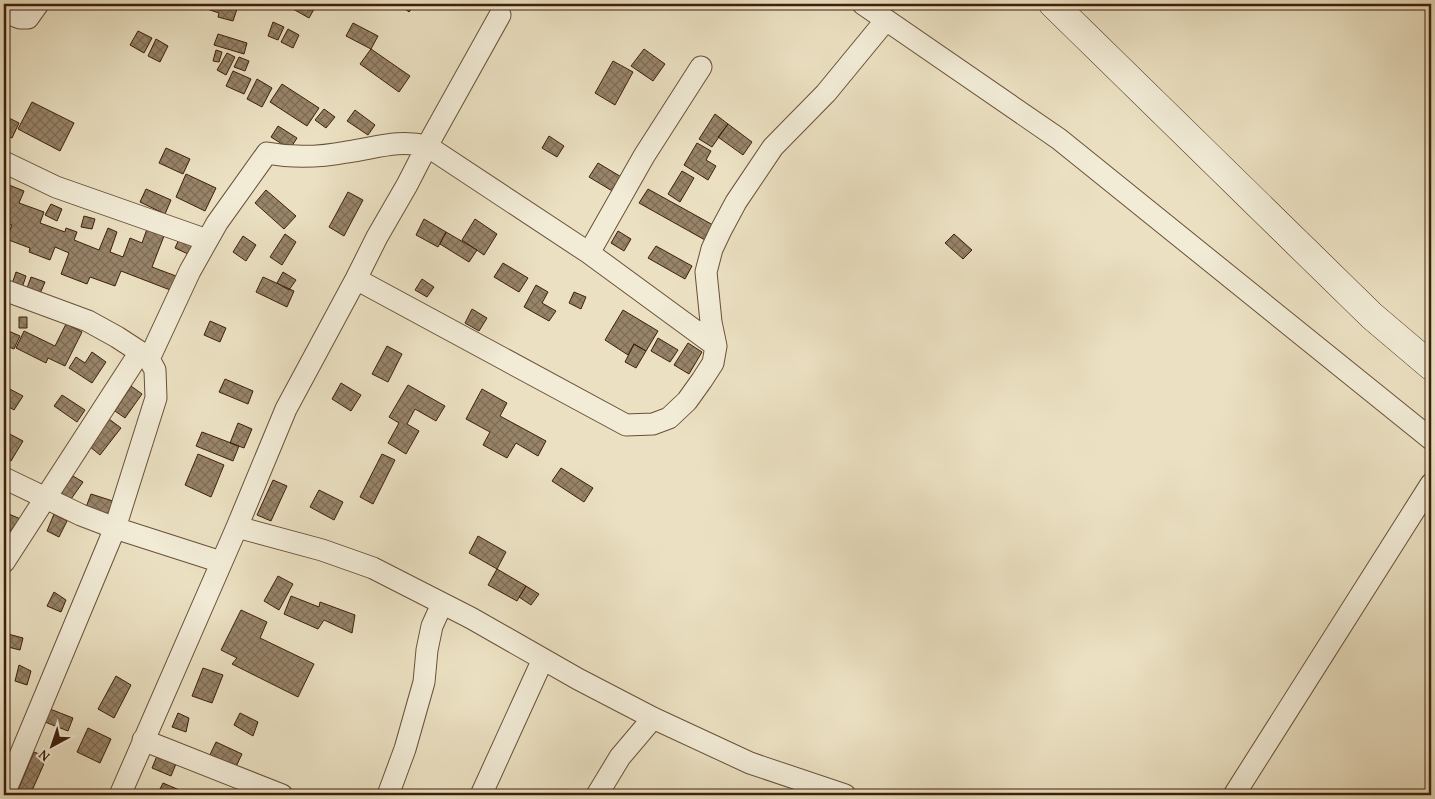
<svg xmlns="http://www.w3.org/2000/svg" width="1435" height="799" font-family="'Gentium Book Plus',serif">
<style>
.building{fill:url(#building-cross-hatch);stroke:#3e200b}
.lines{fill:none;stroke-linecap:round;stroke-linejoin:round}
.minor-casing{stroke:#695039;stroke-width:23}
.secondary-casing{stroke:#3e200b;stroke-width:29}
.minor{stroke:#f2ecd7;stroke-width:21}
.secondary{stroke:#f2ecd7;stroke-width:28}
</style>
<defs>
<pattern id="building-cross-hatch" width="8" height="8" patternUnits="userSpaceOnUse" patternTransform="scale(1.25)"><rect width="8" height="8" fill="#98846a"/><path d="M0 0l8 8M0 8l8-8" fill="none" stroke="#7d6c55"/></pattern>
</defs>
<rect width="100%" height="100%" fill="#ebe1c2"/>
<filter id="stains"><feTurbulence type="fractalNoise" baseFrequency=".004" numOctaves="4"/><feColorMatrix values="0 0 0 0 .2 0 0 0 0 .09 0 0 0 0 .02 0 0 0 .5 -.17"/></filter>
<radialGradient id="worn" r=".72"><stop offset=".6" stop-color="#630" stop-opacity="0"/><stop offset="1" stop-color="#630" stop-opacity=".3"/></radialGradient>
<path class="building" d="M 206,4 L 231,4 L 238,6 L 233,21 L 218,17 L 219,13 L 204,8 Z
M 284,4 L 317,4 L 309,18 Z
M 399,4 L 415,4 L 409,12 Z
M 273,22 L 284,27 L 278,40 L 268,36 Z
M 353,23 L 378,36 L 371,49 L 346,36 Z
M 288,29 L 299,35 L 293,48 L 281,42 Z
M 138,31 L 152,38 L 144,53 L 130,45 Z
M 218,34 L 247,43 L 244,54 L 214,45 Z
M 156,39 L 168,46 L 160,62 L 148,56 Z
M 371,49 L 410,76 L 399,92 L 360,64 Z
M 644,49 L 665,64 L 653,81 L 631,66 Z
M 216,50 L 222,52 L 219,62 L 213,61 Z
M 227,53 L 235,57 L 226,75 L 217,70 Z
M 239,57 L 249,61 L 245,71 L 234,67 Z
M 613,61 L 633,72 L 615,105 L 595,93 Z
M 233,71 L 251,79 L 244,94 L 226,86 Z
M 257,79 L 272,88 L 262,107 L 247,99 Z
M 282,84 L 319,108 L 307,126 L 270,102 Z
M 32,102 L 74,123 L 60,151 L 18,129 Z
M 324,109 L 335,117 L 326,128 L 315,120 Z
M 355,110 L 375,125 L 368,135 L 347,121 Z
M 715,114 L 728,124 L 712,147 L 699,139 Z
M 5,116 L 19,123 L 12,138 L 4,134 Z
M 728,124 L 752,142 L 743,155 L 718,137 Z
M 278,126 L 297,138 L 290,149 L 271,137 Z
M 549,136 L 564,146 L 557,157 L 542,148 Z
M 697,143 L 711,151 L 706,160 L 716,166 L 708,180 L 684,165 Z
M 166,148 L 190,159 L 183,174 L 159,163 Z
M 598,163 L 628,181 L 619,195 L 589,177 Z
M 682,171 L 694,178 L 680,202 L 668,194 Z
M 186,174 L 216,188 L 205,211 L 176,197 Z
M 4,183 L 24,191 L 19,203 L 44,212 L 40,223 L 65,232 L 66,228 L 77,232 L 74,240 L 99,250 L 108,228 L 117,232 L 110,252 L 123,257 L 130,238 L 142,243 L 147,229 L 164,236 L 152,267 L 184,279 L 178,293 L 121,271 L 115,286 L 90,277 L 87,284 L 61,274 L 69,253 L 55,247 L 50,260 L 29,252 L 30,248 L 6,239 L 12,225 L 4,222 Z
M 146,189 L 171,200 L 165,214 L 140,202 Z
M 648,189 L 713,225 L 705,240 L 639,203 Z
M 266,190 L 296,216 L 284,229 L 255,203 Z
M 348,192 L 363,200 L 344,236 L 329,227 Z
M 51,204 L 62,209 L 57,221 L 45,215 Z
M 84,216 L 95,219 L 92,229 L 81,227 Z
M 424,219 L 446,232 L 438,247 L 416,235 Z
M 475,219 L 497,234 L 484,255 L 462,240 Z
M 618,231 L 631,239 L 624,251 L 611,243 Z
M 446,232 L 477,250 L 469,262 L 440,244 Z
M 285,234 L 296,242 L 282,265 L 270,257 Z
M 954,234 L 972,250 L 963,259 L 945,243 Z
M 243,236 L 256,245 L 246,261 L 233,252 Z
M 180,237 L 193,243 L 188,254 L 175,248 Z
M 656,246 L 692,266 L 685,279 L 648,258 Z
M 503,263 L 528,278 L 519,292 L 494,277 Z
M 16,272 L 26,276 L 22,288 L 12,284 Z
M 283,272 L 296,280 L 289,290 L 277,283 Z
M 31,277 L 45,282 L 39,296 L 26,291 Z
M 263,277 L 294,291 L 287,307 L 256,292 Z
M 422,279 L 434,287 L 427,297 L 415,290 Z
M 536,285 L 548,292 L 542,303 L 556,311 L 549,321 L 524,307 Z
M 574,292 L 586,297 L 581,309 L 569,303 Z
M 472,309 L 487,318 L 479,331 L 465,323 Z
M 623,310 L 658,331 L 646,351 L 634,344 L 628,355 L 605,340 Z
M 19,317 L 27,317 L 27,328 L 19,328 Z
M 210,321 L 226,328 L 220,342 L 204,335 Z
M 66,324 L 82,332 L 65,366 L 48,358 L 46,363 L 16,348 L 24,331 L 55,346 Z
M 4,329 L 20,336 L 14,349 L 4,345 Z
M 658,338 L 678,350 L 670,362 L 651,351 Z
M 688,343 L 702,352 L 689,374 L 674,365 Z
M 634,344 L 646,351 L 636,368 L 625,362 Z
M 387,346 L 402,354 L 388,382 L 372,374 Z
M 92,352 L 106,362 L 92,383 L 69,368 L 76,357 L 85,363 Z
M 225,379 L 253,391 L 248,404 L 219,392 Z
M 341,383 L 361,395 L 351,411 L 332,399 Z
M 408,385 L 445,406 L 436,421 L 415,409 L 407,424 L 419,431 L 406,454 L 388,443 L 399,423 L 389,417 Z
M 4,386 L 23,396 L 14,410 L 4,404 Z
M 131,386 L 142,394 L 125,418 L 115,411 Z
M 482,389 L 507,403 L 500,416 L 546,441 L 538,456 L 516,443 L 507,458 L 483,445 L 490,432 L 466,419 Z
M 62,395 L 85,410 L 77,422 L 54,406 Z
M 109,419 L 121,428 L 100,455 L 89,446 Z
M 238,423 L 252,429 L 244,448 L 230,443 Z
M 4,431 L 23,441 L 11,461 L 4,457 Z
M 202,432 L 239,446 L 233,461 L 196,446 Z
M 198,454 L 224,465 L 211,497 L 185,485 Z
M 382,454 L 395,460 L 373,504 L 360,497 Z
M 561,468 L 593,488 L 584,502 L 552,481 Z
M 73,476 L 83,482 L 69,502 L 59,495 Z
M 273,480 L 287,486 L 271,521 L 257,515 Z
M 319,490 L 343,502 L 334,520 L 310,507 Z
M 91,494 L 116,502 L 111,519 L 85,510 Z
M 4,512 L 23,520 L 18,534 L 4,528 Z
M 54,514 L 67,521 L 59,537 L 47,531 Z
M 478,536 L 506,552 L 497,569 L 469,553 Z
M 497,569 L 526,586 L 517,601 L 488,585 Z
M 278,576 L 293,584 L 279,610 L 264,601 Z
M 526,586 L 539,594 L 531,605 L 519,597 Z
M 54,592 L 66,600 L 61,612 L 47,606 Z
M 291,596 L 319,607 L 320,602 L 355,615 L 352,633 L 324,620 L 318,629 L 284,614 Z
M 241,610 L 267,622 L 260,638 L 314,664 L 298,697 L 232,664 L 237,658 L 221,650 Z
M 8,634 L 23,638 L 20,650 L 4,646 Z
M 19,665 L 31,671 L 27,685 L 15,681 Z
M 203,668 L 223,675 L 212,703 L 192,696 Z
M 116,676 L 131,685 L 114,718 L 98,709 Z
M 50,709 L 73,718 L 68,731 L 45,722 Z
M 178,713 L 189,718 L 186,732 L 172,727 Z
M 240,713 L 258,722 L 253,736 L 234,725 Z
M 88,728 L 111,739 L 100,763 L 77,752 Z
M 216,742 L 242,754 L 234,771 L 208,759 Z
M 34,752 L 47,757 L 30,795 L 16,795 Z
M 157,756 L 176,764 L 171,776 L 152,768 Z
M 163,783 L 184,792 L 183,795 L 157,795 Z"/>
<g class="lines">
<defs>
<path id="minor" d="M 863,4 L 1059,139 L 1431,439
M 4,12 L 20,18 L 28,18 L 38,4
M 4,162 L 56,187 L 207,240
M 589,253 L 644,156 L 701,67
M 356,279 L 626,425 L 653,424 L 669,418 L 687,401 L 702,380 L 713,363 L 716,346 L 711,322 L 706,272 L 712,249 L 721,230 L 736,202 L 773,147 L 826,93 L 886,20
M 4,290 L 88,321 L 117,337 L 140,352 L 149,359 L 155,370 L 156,398 L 115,528 L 221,562
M 149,359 L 190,271 L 217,223 L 267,153 C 293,158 321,157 347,152 C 376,148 398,139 427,146 L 589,253 L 716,346
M 4,478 L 81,515 L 115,528 L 4,794
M 237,527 L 322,550 L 373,568 L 471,618 L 578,679 L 653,718 L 750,763 L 845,795
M 4,562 L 140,352
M 143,740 L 282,795
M 120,795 L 237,527 L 286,409 L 356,279 L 377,237 L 407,185 L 427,146 L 500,15
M 388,795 L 405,749 L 424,682 L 427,650 L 432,626 L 442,604
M 481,795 L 543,659
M 597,795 L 620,757 L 653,718
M 1234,795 L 1431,484"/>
<path id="secondary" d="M 1053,4 L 1372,316 L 1431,366"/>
</defs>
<use href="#minor" class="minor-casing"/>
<use href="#secondary" class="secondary-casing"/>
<use href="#minor" class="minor"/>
<use href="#secondary" class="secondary"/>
</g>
<rect width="1435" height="799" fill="none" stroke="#ebe1c2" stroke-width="20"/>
<rect x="5" y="5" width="1425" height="789" fill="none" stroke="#3e200b" stroke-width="2.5"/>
<rect x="10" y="10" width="1415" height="779" fill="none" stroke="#3e200b"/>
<g transform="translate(52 746) rotate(220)" stroke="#f2ecd7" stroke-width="4" paint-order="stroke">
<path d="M0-4L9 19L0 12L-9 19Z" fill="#3e200b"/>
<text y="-8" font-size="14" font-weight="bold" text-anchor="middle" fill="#3e200b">N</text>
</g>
<rect width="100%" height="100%" filter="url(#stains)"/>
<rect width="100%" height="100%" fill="url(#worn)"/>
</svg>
